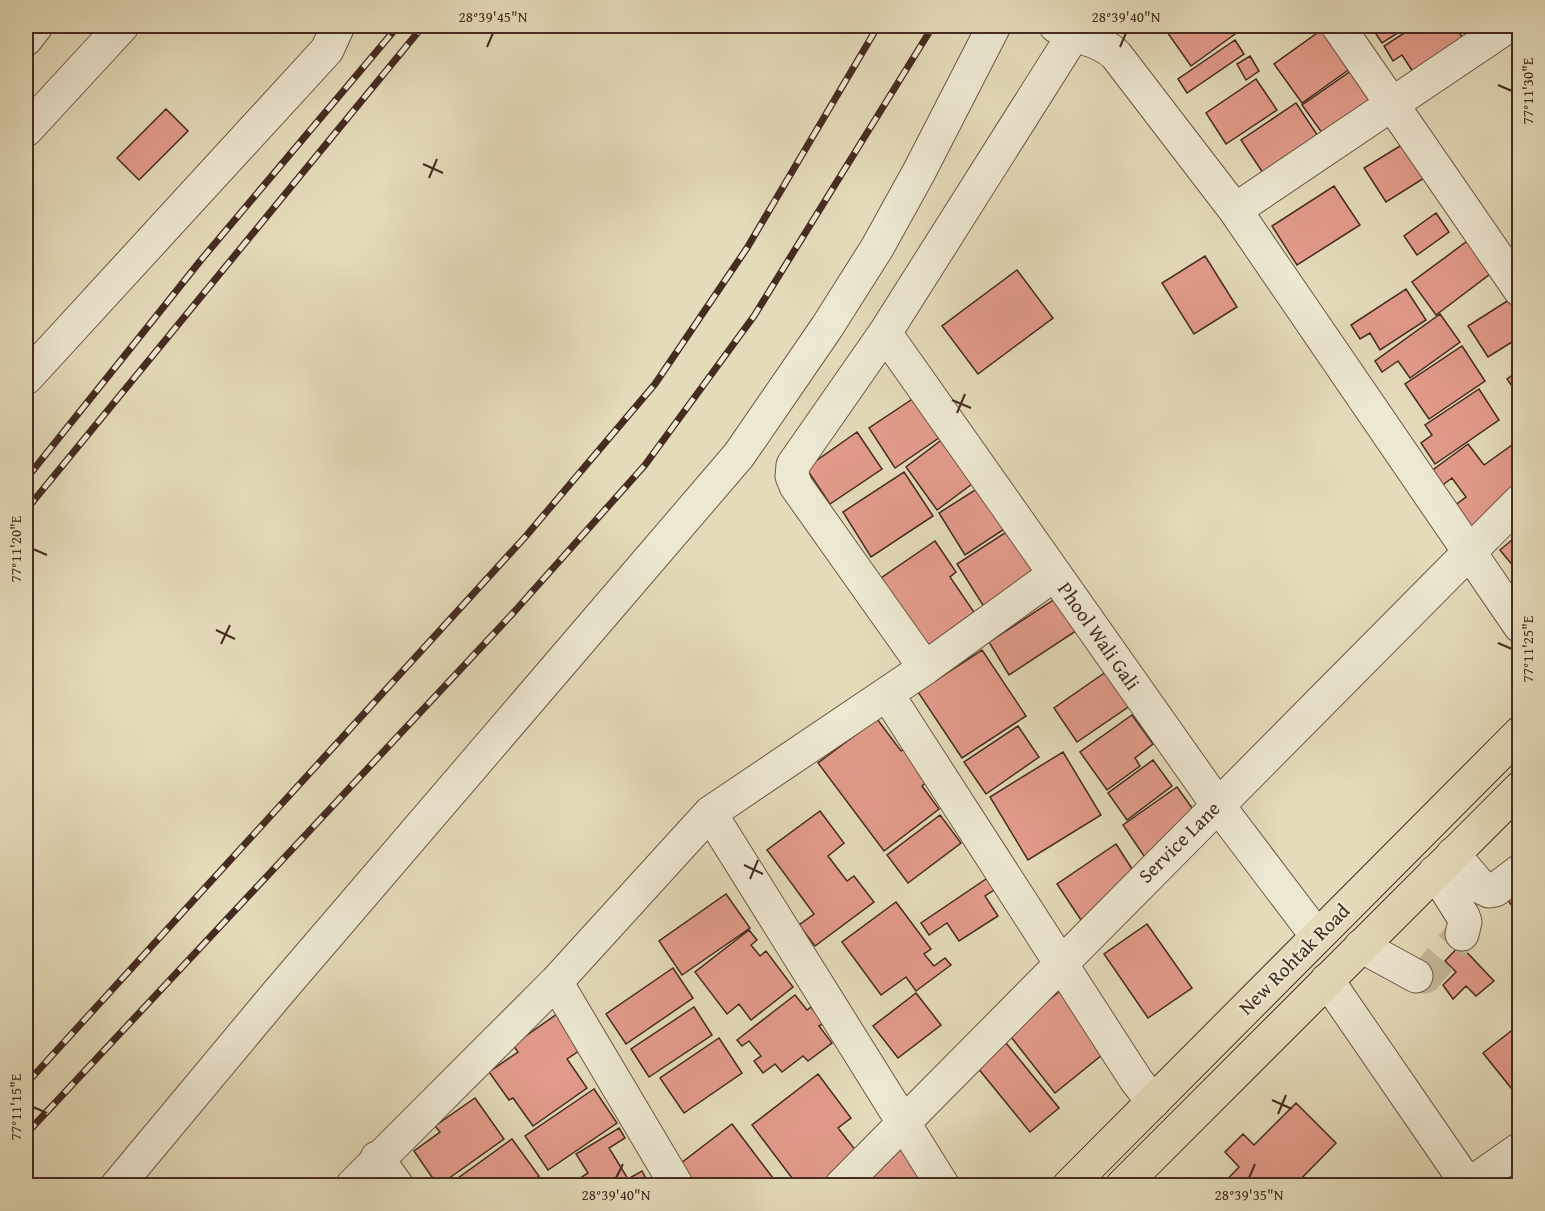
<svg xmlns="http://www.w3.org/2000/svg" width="1545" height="1211" font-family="'Gentium Book Plus',serif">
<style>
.building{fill:#e39b8b;stroke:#452b21;stroke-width:1.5}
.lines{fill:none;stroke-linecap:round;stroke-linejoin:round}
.minor-tunnel{stroke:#c4b89b;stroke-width:33;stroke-dasharray:33 16;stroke-linecap:butt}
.minor-casing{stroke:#6d5747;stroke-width:35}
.major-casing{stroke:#452b21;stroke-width:35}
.minor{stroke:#ede8d2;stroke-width:33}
.major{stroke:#e4dbba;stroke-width:33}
.rail-casing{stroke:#452b21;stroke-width:7}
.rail{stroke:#ede8d2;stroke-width:4.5;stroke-dasharray:14;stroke-linecap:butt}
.ticks{fill:none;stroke:#452b21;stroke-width:2}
.labels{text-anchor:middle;stroke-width:4.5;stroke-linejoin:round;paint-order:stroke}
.street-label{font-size:20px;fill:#452b21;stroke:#ede8d2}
.neatline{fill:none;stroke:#452b21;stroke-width:2}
.ticks-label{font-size:15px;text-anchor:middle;fill:#452b21}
</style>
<rect width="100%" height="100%" fill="#e4dbba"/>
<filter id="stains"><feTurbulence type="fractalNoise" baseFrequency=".00333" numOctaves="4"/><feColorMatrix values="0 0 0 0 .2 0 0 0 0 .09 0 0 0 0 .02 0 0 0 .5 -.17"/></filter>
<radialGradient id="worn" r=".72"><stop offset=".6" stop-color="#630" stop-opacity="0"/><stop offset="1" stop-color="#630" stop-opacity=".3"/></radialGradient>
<path class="building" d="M 1175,26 L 1246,26 L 1191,66 L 1167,32 Z
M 1327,26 L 1361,61 L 1302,103 L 1274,64 Z
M 1376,26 L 1409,26 L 1382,43 L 1372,28 Z
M 1415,26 L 1455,26 L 1468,46 L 1417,78 L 1402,55 L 1393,61 L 1384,46 Z
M 1235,40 L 1244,54 L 1187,93 L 1178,79 Z
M 1250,56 L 1259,71 L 1246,80 L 1237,64 Z
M 1351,71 L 1373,102 L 1325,137 L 1302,105 Z
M 1256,79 L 1277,110 L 1226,144 L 1206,113 Z
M 1296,103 L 1322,142 L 1267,179 L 1241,140 Z
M 166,109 L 188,131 L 139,180 L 117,158 Z
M 1408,141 L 1429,175 L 1386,202 L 1364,168 Z
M 1334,186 L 1360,225 L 1297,265 L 1272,226 Z
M 1436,213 L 1449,232 L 1417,255 L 1404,236 Z
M 1474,236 L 1498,268 L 1436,315 L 1412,282 Z
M 1205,256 L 1237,307 L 1194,334 L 1162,283 Z
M 1017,270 L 1053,318 L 978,374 L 942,326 Z
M 1406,289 L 1426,320 L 1380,350 L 1370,333 L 1360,339 L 1351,325 Z
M 1515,296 L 1520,303 L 1520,337 L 1488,357 L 1468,326 Z
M 1440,314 L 1460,342 L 1410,378 L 1398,361 L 1382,372 L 1375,361 Z
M 1462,346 L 1485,381 L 1429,419 L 1405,384 Z
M 1520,370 L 1520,386 L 1514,389 L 1507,379 Z
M 1479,389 L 1499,420 L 1435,464 L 1421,443 L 1432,435 L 1425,425 Z
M 923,392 L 949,431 L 895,468 L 869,428 Z
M 857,432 L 882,469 L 830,504 L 806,468 Z
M 948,435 L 980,478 L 937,510 L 906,467 Z
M 1468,444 L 1484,465 L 1512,445 L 1520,456 L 1520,463 L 1515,467 L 1520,474 L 1520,494 L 1469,536 L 1450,509 L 1466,497 L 1452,478 L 1440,487 L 1430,472 Z
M 904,472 L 933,516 L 871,557 L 843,512 Z
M 986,483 L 1012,524 L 965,555 L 939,513 Z
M 1017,525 L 1048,574 L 988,613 L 957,564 Z
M 1520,533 L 1520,574 L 1500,550 Z
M 935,541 L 956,572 L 950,577 L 982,624 L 935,657 L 881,578 Z
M 1064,593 L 1085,625 L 1009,675 L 989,642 Z
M 982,650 L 1026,716 L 962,758 L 918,692 Z
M 1113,667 L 1137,701 L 1077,742 L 1054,708 Z
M 1132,715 L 1153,744 L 1135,758 L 1140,766 L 1107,790 L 1080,752 Z
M 877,719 L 901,751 L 905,748 L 929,780 L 922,786 L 939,809 L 884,851 L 818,763 Z
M 1018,726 L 1039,757 L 986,794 L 964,762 Z
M 1063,752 L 1101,815 L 1028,860 L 990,797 Z
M 1153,760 L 1172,786 L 1127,820 L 1108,793 Z
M 1177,787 L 1200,819 L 1146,859 L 1123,825 Z
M 820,811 L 844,843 L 828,856 L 847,881 L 854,876 L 874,902 L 815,946 L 799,925 L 814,914 L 767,850 Z
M 940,815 L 961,843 L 908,883 L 887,855 Z
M 1116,844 L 1136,875 L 1118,895 L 1081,920 L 1057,884 Z
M 989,877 L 997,888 L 985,896 L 998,916 L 959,941 L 947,923 L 929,935 L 921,923 Z
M 1520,890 L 1520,917 L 1507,899 Z
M 726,894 L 750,928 L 682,975 L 659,941 Z
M 896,902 L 931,949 L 924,954 L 934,966 L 945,958 L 951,965 L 916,991 L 906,977 L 881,995 L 842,942 Z
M 1147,924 L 1192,988 L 1148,1018 L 1104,954 Z
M 749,930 L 757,940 L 751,945 L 760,956 L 766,951 L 793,987 L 751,1020 L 739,1004 L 727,1014 L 695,972 Z
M 1460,945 L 1494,981 L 1476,996 L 1466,986 L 1453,999 L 1443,985 L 1456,972 L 1445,961 Z
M 673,968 L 693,998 L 626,1044 L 606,1014 Z
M 1070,983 L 1113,1046 L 1055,1093 L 1008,1033 Z
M 916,993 L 941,1025 L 898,1058 L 873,1026 Z
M 795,995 L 807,1010 L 811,1007 L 824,1023 L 819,1026 L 832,1043 L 808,1061 L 803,1056 L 782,1072 L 775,1064 L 763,1073 L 754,1061 L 761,1056 L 749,1041 L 742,1046 L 737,1040 Z
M 694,1007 L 712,1035 L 649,1077 L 631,1049 Z
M 557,1014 L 582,1049 L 567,1059 L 587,1088 L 533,1126 L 513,1098 L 509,1100 L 489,1072 L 518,1052 L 513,1045 Z
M 1520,1024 L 1520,1099 L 1483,1053 Z
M 719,1038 L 742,1073 L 684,1113 L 660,1078 Z
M 1006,1043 L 1059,1108 L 1030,1132 L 977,1067 Z
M 818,1074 L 851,1118 L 838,1128 L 860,1156 L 822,1186 L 798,1186 L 752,1125 Z
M 594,1089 L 617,1123 L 548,1170 L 525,1136 Z
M 475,1098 L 504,1139 L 438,1186 L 414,1151 L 440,1132 L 435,1126 Z
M 1296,1103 L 1336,1143 L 1294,1186 L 1221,1186 L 1239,1167 L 1225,1152 L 1243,1134 L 1254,1145 Z
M 732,1124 L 779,1186 L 684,1186 L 672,1170 Z
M 619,1128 L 625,1138 L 609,1148 L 628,1179 L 642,1171 L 650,1186 L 568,1186 L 588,1173 L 576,1154 Z
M 512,1139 L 539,1176 L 525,1186 L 457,1186 L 454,1181 Z
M 903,1147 L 929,1186 L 873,1186 L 865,1174 Z"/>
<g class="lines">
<path class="minor-tunnel" d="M 1416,976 L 1425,977 L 1462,934"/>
<defs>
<path id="minor" d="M 1056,26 C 1077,39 1100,39 1116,55 L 1235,210 L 1520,626
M 1338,26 L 1520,290
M 26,39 L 36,26
M 26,130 L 122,26
M 1235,210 L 1508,26
M 885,333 L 1217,804 L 1317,936
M 26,378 L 327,50 L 338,26
M 925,668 L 1055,574
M 887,694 L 1136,1080 L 1153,1102
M 710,813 L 943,1186
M 1453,854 L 1481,887 L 1489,891 L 1495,890 L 1520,871
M 1435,872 L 1463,916 L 1465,922 L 1462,934
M 1361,946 L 1416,976
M 1327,980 L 1468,1185
M 556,982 L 677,1186
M 377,1158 L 397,1186
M 117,1186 L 277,994 L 739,455 L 827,327 L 877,248 L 919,172 L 994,26
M 352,1186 L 556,982 L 710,813 L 925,668 L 796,486 L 792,476 L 793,465 L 885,333 L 1079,26
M 841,1186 L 1520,501
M 1467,1186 L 1520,1149"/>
<path id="major" d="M 1069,1186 L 1520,733
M 1122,1186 L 1520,788"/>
</defs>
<use href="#minor" class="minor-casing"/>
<use href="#major" class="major-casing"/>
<use href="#minor" class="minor"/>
<use href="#major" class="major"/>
<defs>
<path id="rail" d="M 26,479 L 201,260 L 398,26
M 26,510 L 423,26
M 26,1084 L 526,536 L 655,384 L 747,248 L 878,26
M 26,1134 L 514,612 L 645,465 L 754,316 L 933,26"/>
</defs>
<use href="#rail" class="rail-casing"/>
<use href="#rail" class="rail"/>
</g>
<path class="ticks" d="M 487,47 L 493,33M 1120,47 L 1126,33M 1498,85 L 1512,91M 423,164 L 443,173M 429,178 L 437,159M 952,400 L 971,408M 957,413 L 965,394M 33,549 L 47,555M 216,630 L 235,639M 1498,643 L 1512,649M 221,644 L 230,625M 744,865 L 763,874M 750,879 L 758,860M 1272,1100 L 1292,1109M 33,1107 L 47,1113M 1278,1114 L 1286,1095M 616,1178 L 623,1164M 1249,1178 L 1255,1164"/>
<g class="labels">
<g class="street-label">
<text transform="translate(1099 636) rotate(55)" y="7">Phool Wali Gali</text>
<text transform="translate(1179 842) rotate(-45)" y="7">Service Lane</text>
<text transform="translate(1294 959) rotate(-45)" y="7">New Rohtak Road</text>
</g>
</g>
<rect width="1545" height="1211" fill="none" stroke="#e4dbba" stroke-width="66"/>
<rect x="33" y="33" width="1479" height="1145" class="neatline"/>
<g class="ticks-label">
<text x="493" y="22">28°39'45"N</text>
<text x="1126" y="22">28°39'40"N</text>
<text transform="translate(1528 91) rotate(-90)" y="5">77°11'30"E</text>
<text transform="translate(16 549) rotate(-90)" y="5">77°11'20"E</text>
<text transform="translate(1528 649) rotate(-90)" y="5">77°11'25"E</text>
<text transform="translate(16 1107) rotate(-90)" y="5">77°11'15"E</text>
<text x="616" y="1200">28°39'40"N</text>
<text x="1249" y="1200">28°39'35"N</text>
</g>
<rect width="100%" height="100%" filter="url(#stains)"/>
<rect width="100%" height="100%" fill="url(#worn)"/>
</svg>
